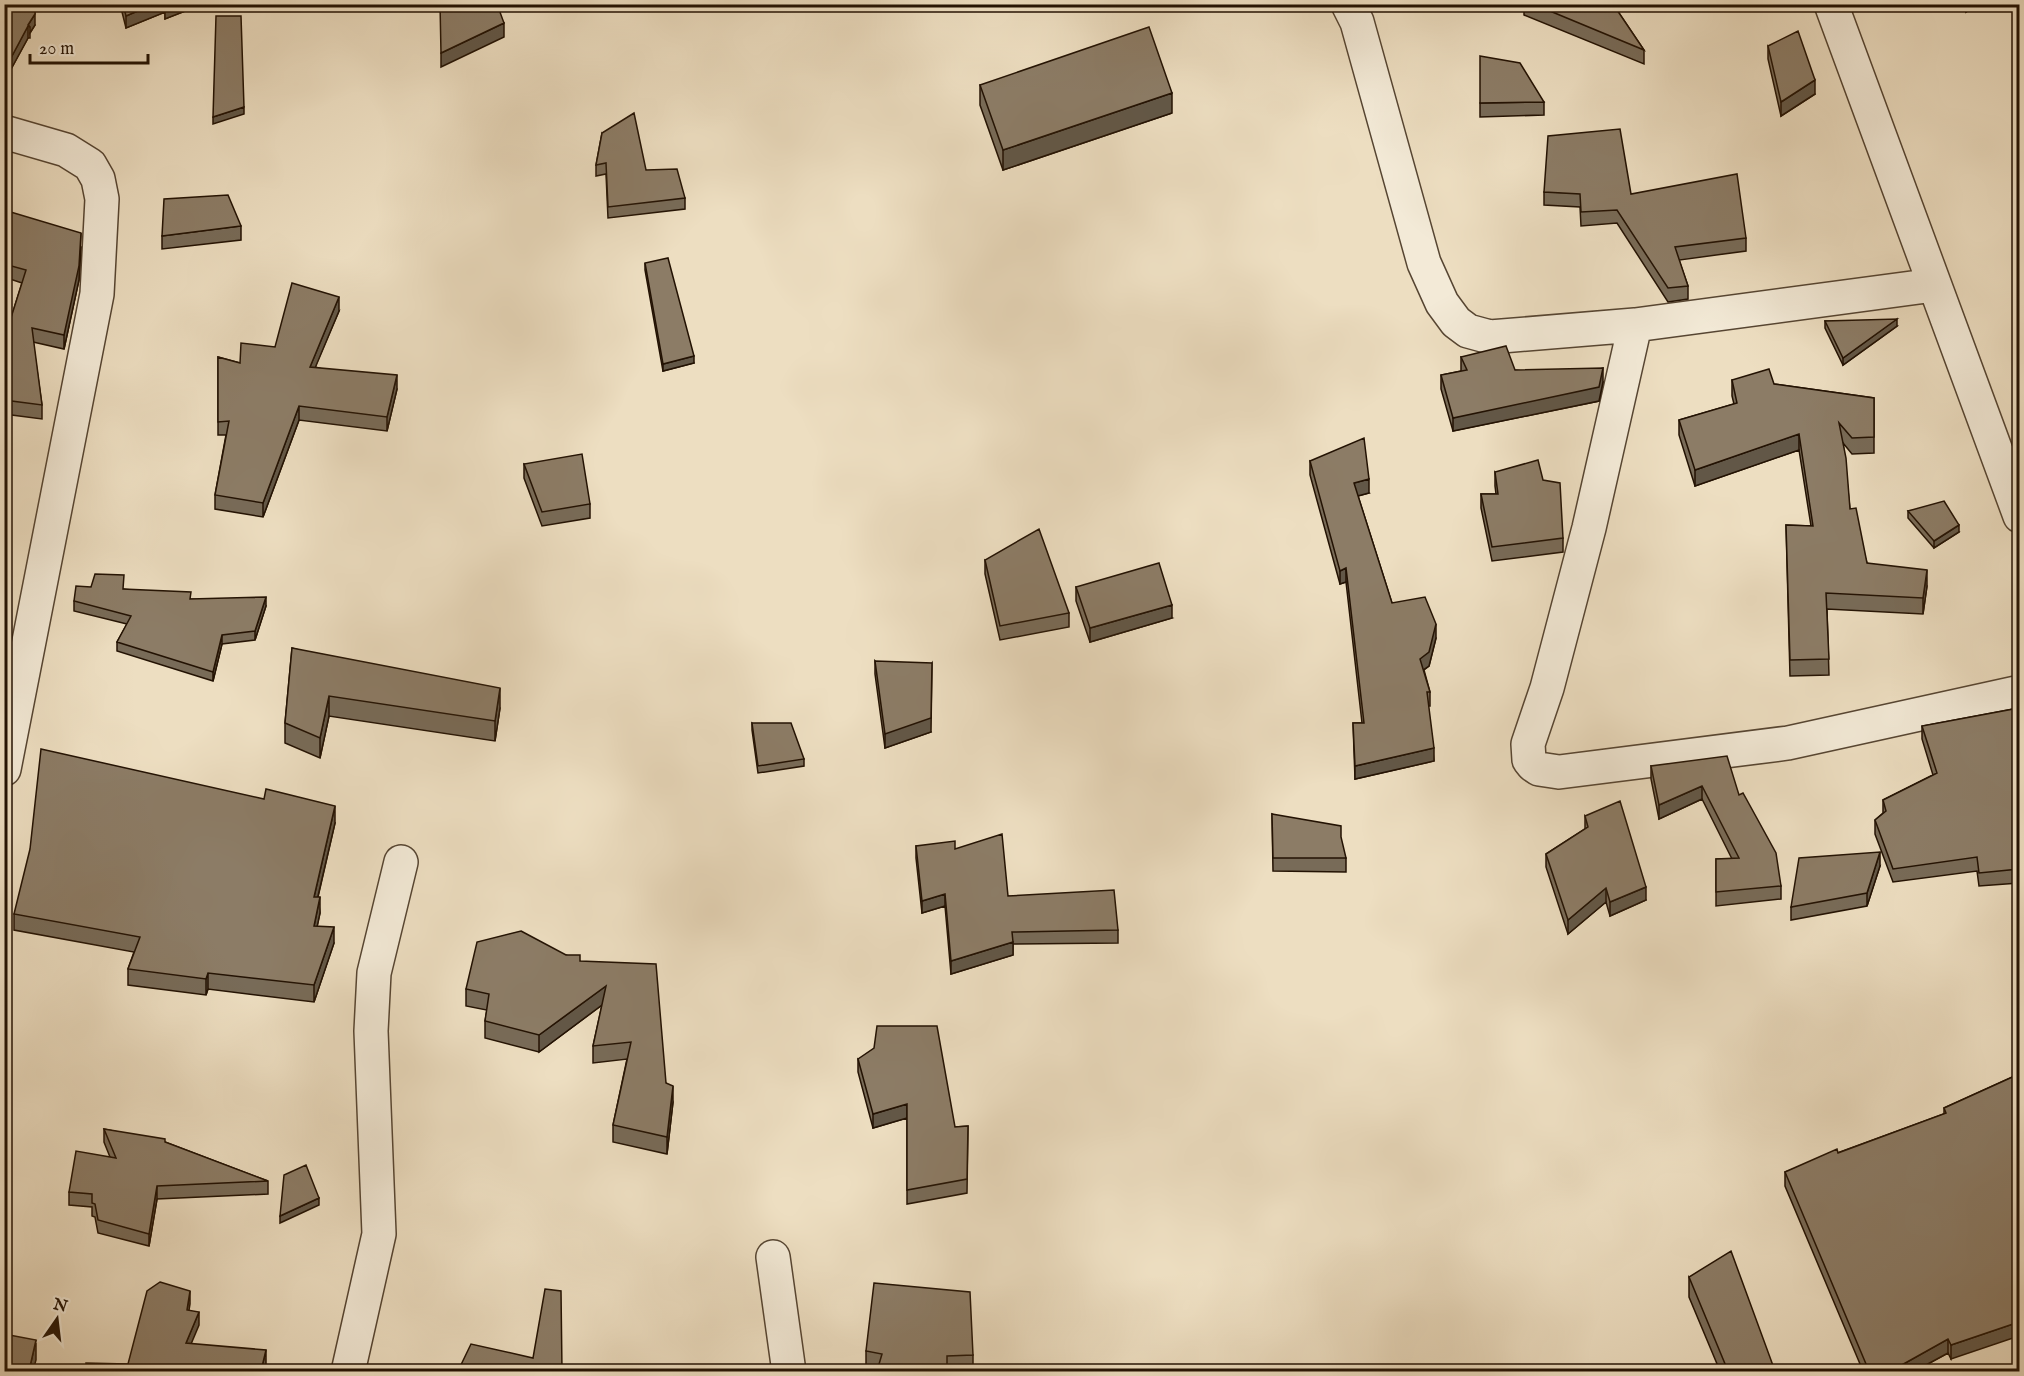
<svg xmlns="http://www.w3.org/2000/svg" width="2024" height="1376" font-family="'IM FELL English',serif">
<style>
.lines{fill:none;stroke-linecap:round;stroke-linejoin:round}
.street-casing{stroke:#564532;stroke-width:36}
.street{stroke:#f3ead7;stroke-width:33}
.wall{fill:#786b58;stroke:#231203;stroke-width:1.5}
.shaded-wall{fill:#625747;stroke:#231203;stroke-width:1.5}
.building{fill:#8c7c66;stroke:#231203;stroke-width:1.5}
</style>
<rect width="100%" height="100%" fill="#eddec1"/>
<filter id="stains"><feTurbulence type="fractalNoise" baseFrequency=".00333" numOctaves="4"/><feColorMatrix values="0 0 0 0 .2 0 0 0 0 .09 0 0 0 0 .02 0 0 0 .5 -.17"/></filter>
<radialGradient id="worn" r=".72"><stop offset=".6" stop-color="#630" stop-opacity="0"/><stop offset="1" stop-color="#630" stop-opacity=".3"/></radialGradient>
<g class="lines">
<defs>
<path id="street" d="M 1348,4 L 1357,22 L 1424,263 L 1442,303 L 1456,322 L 1468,331 L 1490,337 L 1635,325 L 1934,285
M 1831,4 L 2020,516
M 4,132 L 66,150 L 90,165 L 98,179 L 102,199 L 97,294 L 4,769
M 1635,325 L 1589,528 L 1547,688 L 1528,744 L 1529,760 L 1533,765 L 1539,769 L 1559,772 L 1788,743 L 2020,692
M 773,1257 L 789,1372
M 348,1372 L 379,1234 L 371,1031 L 374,973 L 401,862"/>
</defs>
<use href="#street" class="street-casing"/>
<use href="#street" class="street"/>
</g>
<path class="wall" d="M 120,4 L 203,4 L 165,19 L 165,12 L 126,28 Z
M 1524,4 L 1613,4 L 1644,50 L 1644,64 L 1524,15 Z
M 1962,4 L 1977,4 L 1966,12 Z
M 4,8 L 35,25 L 30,33 L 30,38 L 28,38 L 4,82 Z
M 1768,46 L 1815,94 L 1781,116 L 1768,59 Z
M 980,85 L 1172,113 L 1003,170 L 980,105 Z
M 1544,102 L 1544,115 L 1480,117 L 1480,103 Z
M 602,133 L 646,170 L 685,198 L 685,209 L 608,218 L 606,174 L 596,176 L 596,165 Z
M 1544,192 L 1631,194 L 1746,238 L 1746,251 L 1679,260 L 1688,286 L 1688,299 L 1668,302 L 1617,223 L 1581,226 L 1580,207 L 1544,205 Z
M 4,210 L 81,247 L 79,280 L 64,349 L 33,342 L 42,405 L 42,419 L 4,414 L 4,340 L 22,283 L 4,277 Z
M 241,226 L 241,240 L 162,249 L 162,236 Z
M 645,263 L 694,363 L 663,371 L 645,270 Z
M 339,311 L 315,367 L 397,389 L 387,431 L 299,420 L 263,517 L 215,509 L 215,495 L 226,435 L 218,435 L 218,357 L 240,363 L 275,347 Z
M 1825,321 L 1897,326 L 1843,365 L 1825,328 Z
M 1461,357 L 1515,370 L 1603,382 L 1599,401 L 1453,431 L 1441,389 L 1441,375 L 1461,371 Z
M 1732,380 L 1774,384 L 1874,398 L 1874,453 L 1852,454 L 1843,443 L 1850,509 L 1867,563 L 1927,586 L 1923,614 L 1827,609 L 1829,675 L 1790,676 L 1786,525 L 1811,526 L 1799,450 L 1695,486 L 1679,435 L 1679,420 L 1734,404 L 1732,396 Z
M 1310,461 L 1369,493 L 1358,496 L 1392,603 L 1436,638 L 1429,666 L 1424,670 L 1430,692 L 1430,706 L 1428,706 L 1434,761 L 1355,779 L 1353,723 L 1362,723 L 1346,582 L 1340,584 L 1310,475 Z
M 524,464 L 590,504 L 590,518 L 542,526 L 524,478 Z
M 1495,472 L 1563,538 L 1563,552 L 1492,561 L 1481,508 L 1481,494 L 1496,494 L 1495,486 Z
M 1908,511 L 1959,532 L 1934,548 L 1908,518 Z
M 985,560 L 1069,613 L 1069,627 L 1000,640 L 985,574 Z
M 91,587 L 124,589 L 191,599 L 266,606 L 255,640 L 222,644 L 213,681 L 117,651 L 117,642 L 127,624 L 74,611 L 74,601 Z
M 1076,587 L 1172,618 L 1090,642 L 1076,601 Z
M 292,648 L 500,708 L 495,741 L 329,716 L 320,758 L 285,743 L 285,723 Z
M 875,661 L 931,732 L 885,748 L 875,674 Z
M 2019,708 L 2019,883 L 1979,886 L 1977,871 L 1893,882 L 1875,834 L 1875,820 L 1883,813 L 1883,800 L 1933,775 L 1922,739 L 1922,726 Z
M 752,723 L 804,759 L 804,766 L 758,773 L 752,730 Z
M 1651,766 L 1739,795 L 1781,886 L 1781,899 L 1716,906 L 1716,859 L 1732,859 L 1702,799 L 1659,819 L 1651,779 Z
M 1272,814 L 1346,858 L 1346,872 L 1273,871 Z
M 1585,816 L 1646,900 L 1610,916 L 1606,902 L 1568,934 L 1546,867 L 1546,854 L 1585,829 Z
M 335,823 L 318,897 L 320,913 L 317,926 L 334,943 L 314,1002 L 208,989 L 206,995 L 128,985 L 128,969 L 134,952 L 14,930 L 14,914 Z
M 916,846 L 955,849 L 1008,896 L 1118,930 L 1118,943 L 1013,944 L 1013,955 L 951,974 L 945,906 L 922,913 L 916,858 Z
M 1880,866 L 1867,906 L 1791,920 L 1791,907 Z
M 566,955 L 580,961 L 666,1083 L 673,1102 L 667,1154 L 613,1142 L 613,1125 L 627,1059 L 593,1063 L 593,1046 L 602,1005 L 539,1052 L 485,1038 L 485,1021 L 487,1010 L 466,1006 L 466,989 Z
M 858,1059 L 955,1127 L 968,1126 L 967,1193 L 907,1204 L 907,1118 L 873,1128 L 858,1072 Z
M 2019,1074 L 1951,1359 L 1948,1353 L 1915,1371 L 1863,1371 L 1785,1186 L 1785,1172 L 1944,1114 L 1944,1108 Z
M 104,1129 L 165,1142 L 268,1181 L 268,1194 L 157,1199 L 149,1246 L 98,1233 L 95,1217 L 92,1216 L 92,1207 L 69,1205 L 69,1192 L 110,1157 L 104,1142 Z
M 1689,1277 L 1775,1371 L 1720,1371 L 1689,1297 Z
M 866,1351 L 973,1355 L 973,1369 L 947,1370 L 878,1367 L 866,1365 Z"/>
<path class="shaded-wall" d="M 154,4 L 203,4 L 165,19 L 165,12 L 126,28 L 126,16 Z
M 1936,4 L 1943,4 L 1936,8 Z
M 1966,4 L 1977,4 L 1966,12 Z
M 35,14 L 35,25 L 30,33 L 30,27 L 28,25 Z
M 504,23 L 504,37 L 441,67 L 441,53 Z
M 28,26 L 28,38 L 4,82 L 4,71 Z
M 1815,80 L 1815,94 L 1781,116 L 1781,102 Z
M 1172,93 L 1172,113 L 1003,170 L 1003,150 Z
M 244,107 L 244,114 L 213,124 L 213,117 Z
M 81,233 L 79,280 L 64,349 L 64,335 Z
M 339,297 L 339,311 L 310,380 L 310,367 Z
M 1897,319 L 1897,326 L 1843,365 L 1843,358 Z
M 694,356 L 694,363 L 663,371 L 663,364 Z
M 1603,368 L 1603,382 L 1599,401 L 1453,431 L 1453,418 Z
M 397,375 L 397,389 L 387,431 L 387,417 Z
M 299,406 L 299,420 L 263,517 L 263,503 Z
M 1799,434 L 1799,450 L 1695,486 L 1695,470 Z
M 1369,479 L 1369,493 L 1354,497 L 1354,483 Z
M 1959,525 L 1959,532 L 1934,548 L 1934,541 Z
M 1346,568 L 1346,582 L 1340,584 L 1340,571 Z
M 1927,570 L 1927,586 L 1923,614 L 1923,598 Z
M 266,597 L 266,606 L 255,640 L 255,631 Z
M 1172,605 L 1172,618 L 1090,642 L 1090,628 Z
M 1436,624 L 1436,638 L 1429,666 L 1420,672 L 1420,659 Z
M 222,635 L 222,644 L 213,681 L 213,672 Z
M 932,663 L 931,732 L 885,748 L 885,734 Z
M 500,688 L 500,708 L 495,741 L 495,721 Z
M 329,696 L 329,716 L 320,758 L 320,738 Z
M 1434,748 L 1434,761 L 1355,779 L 1355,766 Z
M 1702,786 L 1702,799 L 1659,819 L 1659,805 Z
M 335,806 L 335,823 L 314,913 L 314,897 Z
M 1880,852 L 1880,866 L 1867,906 L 1867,893 Z
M 1646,887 L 1646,900 L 1610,916 L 1610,902 Z
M 1606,888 L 1606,902 L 1568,934 L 1568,920 Z
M 945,894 L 945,906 L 922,913 L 922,901 Z
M 320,897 L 320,913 L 314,942 L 314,926 Z
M 334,927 L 334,943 L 314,1002 L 314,985 Z
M 1013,942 L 1013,955 L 951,974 L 951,961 Z
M 208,973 L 208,989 L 206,995 L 206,979 Z
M 606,986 L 606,1002 L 539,1052 L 539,1035 Z
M 673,1086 L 673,1102 L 667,1154 L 667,1137 Z
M 907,1104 L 907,1118 L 873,1128 L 873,1114 Z
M 157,1186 L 157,1199 L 149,1246 L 149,1234 Z
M 319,1198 L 319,1205 L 280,1223 L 280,1216 Z
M 190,1291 L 190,1304 L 187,1323 L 187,1310 Z
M 199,1312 L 199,1325 L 186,1356 L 186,1343 Z
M 2019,1322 L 2019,1336 L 1951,1359 L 1951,1345 Z
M 1948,1339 L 1948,1353 L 1915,1371 L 1891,1371 Z
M 36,1340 L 36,1360 L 33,1371 L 29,1371 Z
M 266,1350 L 266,1364 L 264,1371 L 261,1371 Z"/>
<path class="building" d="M 6,4 L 35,4 L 35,14 L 28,25 L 30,27 L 28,26 L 4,71 L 4,8 Z
M 123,4 L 154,4 L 126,16 Z
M 440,4 L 497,4 L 504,23 L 441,53 Z
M 1533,4 L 1613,4 L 1644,50 Z
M 216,16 L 241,16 L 244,107 L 213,117 Z
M 1149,27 L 1172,93 L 1003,150 L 980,85 Z
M 1798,31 L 1815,80 L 1781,102 L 1768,46 Z
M 1480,56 L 1520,63 L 1544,102 L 1480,103 Z
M 634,113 L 646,170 L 677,169 L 685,198 L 608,207 L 606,163 L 596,165 L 602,133 Z
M 1620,129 L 1631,194 L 1737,174 L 1746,238 L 1675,247 L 1688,286 L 1668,288 L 1617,210 L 1581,212 L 1580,194 L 1544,192 L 1548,136 Z
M 228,195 L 241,226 L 162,236 L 164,199 Z
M 4,210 L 81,233 L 79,266 L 64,335 L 32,328 L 42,405 L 4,400 L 4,340 L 26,270 L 4,264 Z
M 668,258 L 694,356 L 663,364 L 645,263 Z
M 292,283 L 339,297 L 310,367 L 397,375 L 387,417 L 299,406 L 263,503 L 215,495 L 229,421 L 218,422 L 218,357 L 240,363 L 241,343 L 275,347 Z
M 1897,319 L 1843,358 L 1825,321 Z
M 1506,346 L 1515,370 L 1603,368 L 1599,387 L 1453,418 L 1441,375 L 1467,370 L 1461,357 Z
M 1769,369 L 1774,384 L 1874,398 L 1874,437 L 1852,438 L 1839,423 L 1846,458 L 1850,509 L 1856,508 L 1867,563 L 1927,570 L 1923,598 L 1826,593 L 1829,659 L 1790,660 L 1786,525 L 1813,526 L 1799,434 L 1695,470 L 1679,420 L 1737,403 L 1732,380 Z
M 1364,438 L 1369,479 L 1354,483 L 1392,603 L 1425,597 L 1436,624 L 1429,652 L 1420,659 L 1430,692 L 1427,692 L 1434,748 L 1355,766 L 1353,723 L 1364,723 L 1346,568 L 1340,571 L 1310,461 Z
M 582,454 L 590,504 L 542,512 L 524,464 Z
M 1538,460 L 1543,480 L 1560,483 L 1563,538 L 1492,547 L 1481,494 L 1498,494 L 1495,472 Z
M 1944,501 L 1959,525 L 1934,541 L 1908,511 Z
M 1039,529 L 1069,613 L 1000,626 L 985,560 Z
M 1159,563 L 1172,605 L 1090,628 L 1076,587 Z
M 95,574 L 124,575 L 123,589 L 191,592 L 190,599 L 266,597 L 255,631 L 222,635 L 213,672 L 117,642 L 131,616 L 74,601 L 76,586 L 91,587 Z
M 292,648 L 500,688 L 495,721 L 329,696 L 320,738 L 285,723 Z
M 875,661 L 932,663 L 931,718 L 885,734 Z
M 2019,708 L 2019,869 L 1979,873 L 1977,857 L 1893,869 L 1875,820 L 1886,811 L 1883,800 L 1937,773 L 1922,726 Z
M 752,723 L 791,723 L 804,759 L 758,766 Z
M 41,749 L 264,799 L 266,789 L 335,806 L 314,897 L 320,897 L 314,926 L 334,927 L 314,985 L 208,973 L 206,979 L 128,969 L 140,937 L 14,914 L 30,849 Z
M 1727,756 L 1739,795 L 1743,793 L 1776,853 L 1781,886 L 1716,892 L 1716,859 L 1739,858 L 1702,786 L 1659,805 L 1651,766 Z
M 1620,801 L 1646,887 L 1610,902 L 1606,888 L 1568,920 L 1546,854 L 1588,827 L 1585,816 Z
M 1272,814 L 1341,826 L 1341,837 L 1346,858 L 1273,858 Z
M 1002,834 L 1008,896 L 1114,890 L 1118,930 L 1012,932 L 1013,942 L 951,961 L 945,894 L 922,901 L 916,846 L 955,841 L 955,849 Z
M 1880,852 L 1867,893 L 1791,907 L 1799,858 Z
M 521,931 L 566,955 L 580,955 L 580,961 L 656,964 L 666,1083 L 673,1086 L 667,1137 L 613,1125 L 631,1042 L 593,1046 L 606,986 L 539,1035 L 485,1021 L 489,994 L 466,989 L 477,942 Z
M 877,1026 L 937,1026 L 955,1127 L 968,1126 L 967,1179 L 907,1190 L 907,1104 L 873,1114 L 858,1059 L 874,1048 Z
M 2019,1074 L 2019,1322 L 1951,1345 L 1948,1339 L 1891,1371 L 1869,1371 L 1785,1172 L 1837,1149 L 1838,1153 L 1946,1113 L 1944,1108 Z
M 104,1129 L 165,1139 L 165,1142 L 268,1181 L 157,1186 L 149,1234 L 98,1220 L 95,1204 L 92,1203 L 92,1194 L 69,1192 L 76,1151 L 116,1158 Z
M 306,1165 L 319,1198 L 280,1216 L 284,1175 Z
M 1731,1251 L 1775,1371 L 1728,1371 L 1689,1277 Z
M 160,1282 L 190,1291 L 187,1310 L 199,1312 L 186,1343 L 266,1350 L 261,1371 L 86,1371 L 86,1363 L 128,1364 L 147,1291 Z
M 874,1283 L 970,1292 L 973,1355 L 947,1356 L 947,1371 L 877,1371 L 882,1354 L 866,1351 Z
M 545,1289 L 561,1291 L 562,1371 L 458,1371 L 471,1344 L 533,1358 Z
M 4,1334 L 36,1340 L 29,1371 L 4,1371 Z"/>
<rect width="2024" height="1376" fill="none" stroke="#eddec1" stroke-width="24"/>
<rect x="6" y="6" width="2012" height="1364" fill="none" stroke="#231203" stroke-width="3"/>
<rect x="12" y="12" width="2000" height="1352" fill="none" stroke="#231203" stroke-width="1.5"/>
<g transform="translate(57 1319) rotate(14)" stroke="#f3ead7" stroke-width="4.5" paint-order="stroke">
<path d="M0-4.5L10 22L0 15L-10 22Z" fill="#231203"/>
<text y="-9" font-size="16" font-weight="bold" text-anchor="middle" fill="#231203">N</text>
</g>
<path d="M30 54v9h118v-9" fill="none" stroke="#231203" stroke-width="3"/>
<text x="39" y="54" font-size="18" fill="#231203" stroke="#f3ead7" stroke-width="4.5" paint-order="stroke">20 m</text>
<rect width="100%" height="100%" filter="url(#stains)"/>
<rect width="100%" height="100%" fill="url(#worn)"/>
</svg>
